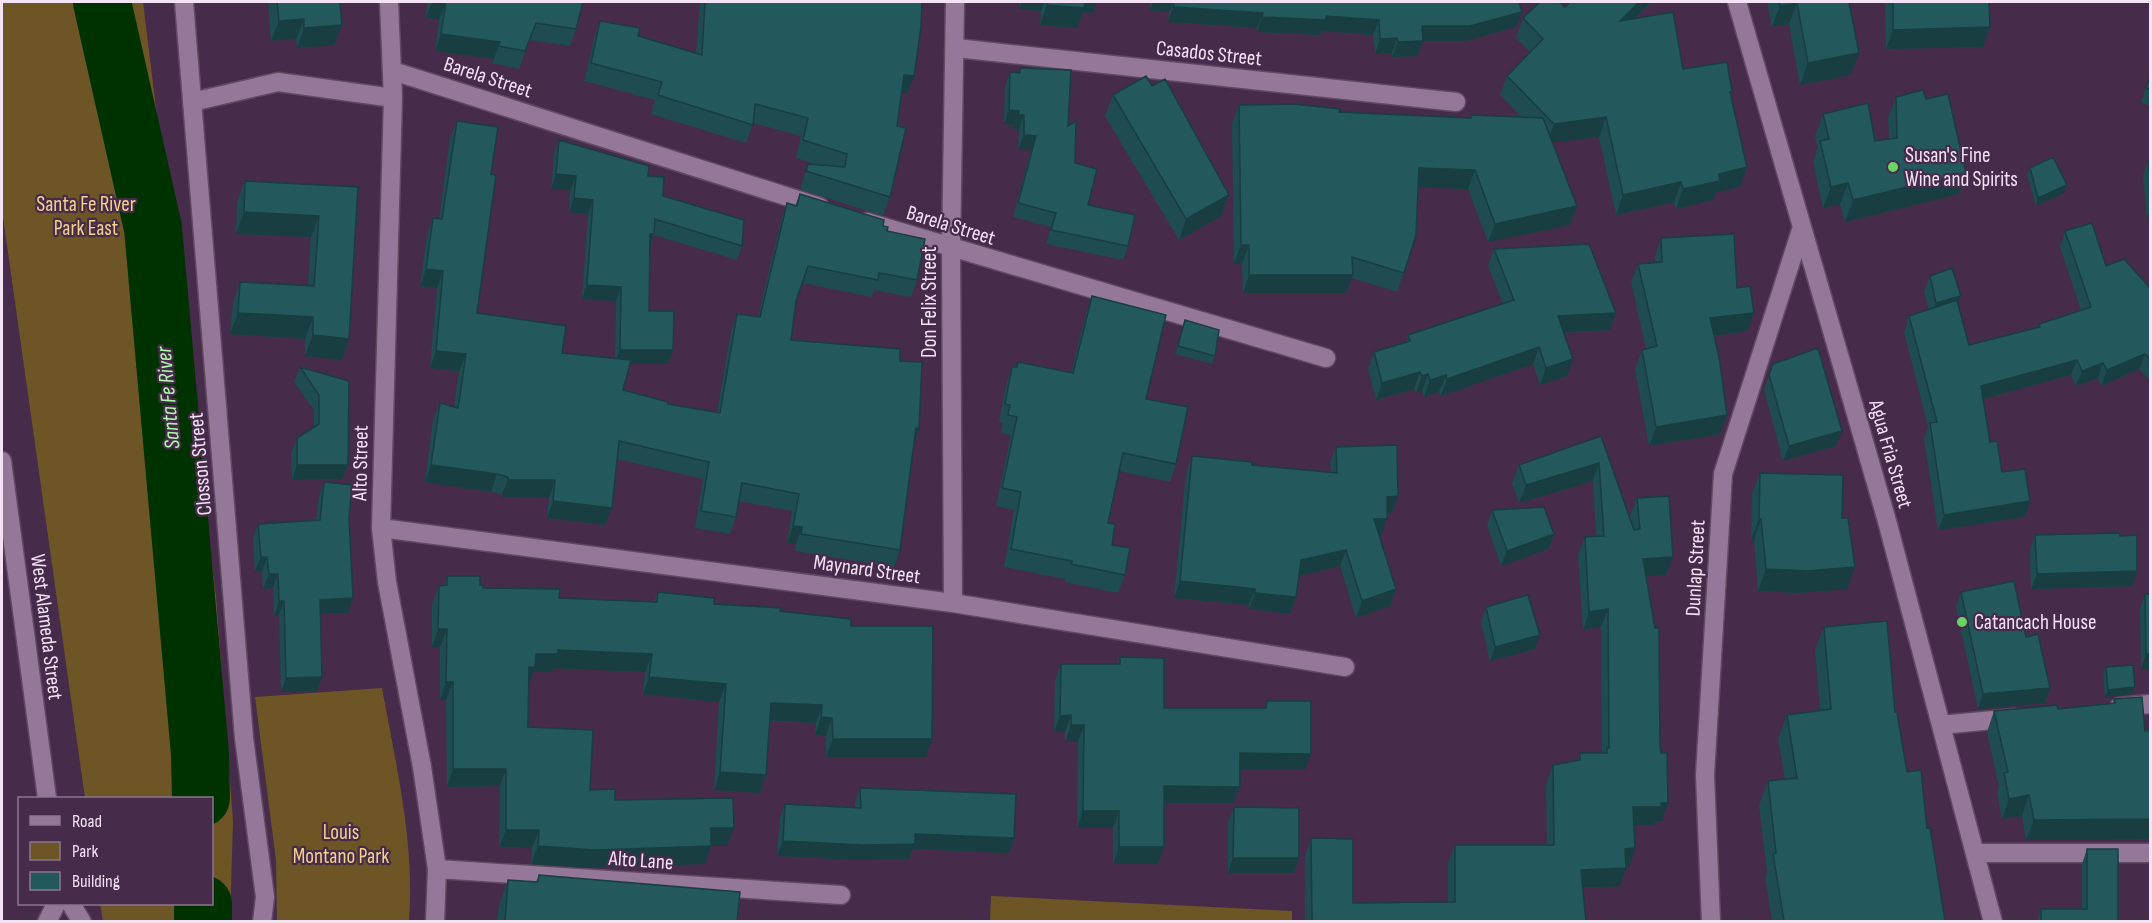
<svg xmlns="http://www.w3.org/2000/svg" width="2152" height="923" font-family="'Sofia Sans Condensed',sans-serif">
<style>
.green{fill:#6d5526}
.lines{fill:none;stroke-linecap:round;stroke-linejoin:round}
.river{stroke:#003200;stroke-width:58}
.minor-casing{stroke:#604a62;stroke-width:21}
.minor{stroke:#957899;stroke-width:18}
.wall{fill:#1e4c50}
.shaded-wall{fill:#183e41}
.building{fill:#23585d;stroke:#183e41;stroke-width:1.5}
.poi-dot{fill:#69d464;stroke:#462c4a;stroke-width:2}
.labels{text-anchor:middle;stroke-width:4.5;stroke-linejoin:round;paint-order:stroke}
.street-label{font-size:21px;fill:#f3e3f5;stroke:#462c4a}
.poi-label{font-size:21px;fill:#f3e3f5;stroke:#462c4a;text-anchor:start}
.park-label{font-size:21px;fill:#f7d28a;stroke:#462c4a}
.water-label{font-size:22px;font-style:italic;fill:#b2f9ad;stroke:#462c4a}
</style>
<rect width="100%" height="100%" fill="#462c4a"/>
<path class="green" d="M 2,2 L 143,2 L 216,597 L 233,821 L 230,921 L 103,921 L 100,904 L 212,904 L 212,798 L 85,798 L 2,210 Z
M 382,688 C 396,765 415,843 409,921 L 277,921 L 276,860 L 255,697 Z
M 991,896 L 1292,911 L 1292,921 L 990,921 Z"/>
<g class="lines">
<path class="river" d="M 102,2 L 153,228 L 200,754 L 201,798
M 203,904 L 203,922"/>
<defs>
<path id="minor" d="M 184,2 L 244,738 L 265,897 L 262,922
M 389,2 L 393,98 L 381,528 L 387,582 L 422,767 L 437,869 L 435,922
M 1737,2 L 1887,521 L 1993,922
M 956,48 L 1456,102
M 393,71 L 820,207
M 192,102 L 278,82 L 393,98
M 867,222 L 1326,358
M 2,461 L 47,798
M 381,528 L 953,603 L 1345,667
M 953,603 L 951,249 L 955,2
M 2119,707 L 2150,704
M 1941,725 L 2014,718
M 1975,853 L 2150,853
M 437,869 L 841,895
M 71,904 L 82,922
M 47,922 L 56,904
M 1711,922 L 1705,775 L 1723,474 L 1801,230"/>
</defs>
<use href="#minor" class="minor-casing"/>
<use href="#minor" class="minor"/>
</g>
<path class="wall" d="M 268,2 L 340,2 L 334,45 L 297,48 L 296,39 L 271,41 Z
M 427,2 L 583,2 L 576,29 L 570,46 L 530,40 L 519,69 L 492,63 L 494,59 L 435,51 L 439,20 L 426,18 Z
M 700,2 L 922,2 L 907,94 L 902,93 L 890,197 L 883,216 L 800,189 L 808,164 L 815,164 L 796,158 L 801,136 L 753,123 L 746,143 L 651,114 L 655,100 L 584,81 L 594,39 L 600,21 L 638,36 L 696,53 Z
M 1020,2 L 1097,2 L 1093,13 L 1083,12 L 1077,28 L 1040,25 L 1041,11 L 1019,9 Z
M 1150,2 L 1519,2 L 1516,27 L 1465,41 L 1423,41 L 1417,56 L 1392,57 L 1392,53 L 1375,54 L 1373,35 L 1322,31 L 1320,35 L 1257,32 L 1257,28 L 1168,22 L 1169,12 L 1150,10 Z
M 1570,2 L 1651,2 L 1635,18 L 1683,69 L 1731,95 L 1747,167 L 1740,187 L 1716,192 L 1713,200 L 1676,209 L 1674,202 L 1616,215 L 1599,137 L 1553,142 L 1570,225 L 1488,242 L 1468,189 L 1418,187 L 1404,273 L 1397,292 L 1352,278 L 1346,293 L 1243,293 L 1242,264 L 1234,264 L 1232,124 L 1239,105 L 1339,112 L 1470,118 L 1471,115 L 1521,117 L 1500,95 L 1507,76 L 1530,52 L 1516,38 L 1523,18 L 1565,7 Z
M 1767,2 L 1849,2 L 1851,75 L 1800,85 L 1789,24 L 1772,27 Z
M 1885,2 L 1989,2 L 1990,27 L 1983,47 L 1886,49 Z
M 1020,68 L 1068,126 L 1075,163 L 1088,205 L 1128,246 L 1123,260 L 1046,244 L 1051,227 L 1013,217 L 1031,150 L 1018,149 L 1019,129 L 1013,129 L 1014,125 L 1004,124 L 1005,86 L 1010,72 L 1018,73 Z
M 2151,70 L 2151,106 L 2141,103 Z
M 1152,86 L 1229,195 L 1221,216 L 1179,240 L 1105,116 L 1113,95 Z
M 1896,97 L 1926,99 L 1966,173 L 1959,194 L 1845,222 L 1840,204 L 1823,208 L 1813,162 L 1818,147 L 1815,136 L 1823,114 L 1875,141 L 1889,139 L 1888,118 Z
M 457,121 L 491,174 L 477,313 L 562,353 L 615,359 L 616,301 L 582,299 L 588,214 L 569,212 L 570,190 L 551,189 L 554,154 L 559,140 L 648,176 L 663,196 L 742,246 L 737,260 L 654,235 L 650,246 L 649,311 L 673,350 L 668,364 L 630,364 L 623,390 L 668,404 L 717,413 L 731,331 L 737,314 L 758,317 L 781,221 L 787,203 L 795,206 L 800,194 L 883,226 L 887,231 L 917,280 L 911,297 L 874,290 L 872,297 L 802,283 L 796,301 L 791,340 L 900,361 L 914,442 L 900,550 L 894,567 L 795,551 L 796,544 L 787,543 L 792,511 L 739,501 L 736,517 L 730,534 L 695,528 L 703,479 L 617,459 L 605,525 L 547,518 L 549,498 L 501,497 L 501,494 L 491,492 L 425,482 L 433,420 L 440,403 L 454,407 L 459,371 L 430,368 L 437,288 L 420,286 L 427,235 L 433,218 L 439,219 L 450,138 Z
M 2148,161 L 2151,161 L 2151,218 L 2147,218 L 2143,176 Z
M 2030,168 L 2064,193 L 2036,206 L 2027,175 Z
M 245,181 L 358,187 L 349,339 L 342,360 L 305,356 L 305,339 L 230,334 L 233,303 L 240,282 L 308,286 L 311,237 L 236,234 L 237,202 Z
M 2065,231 L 2106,266 L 2151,289 L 2151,382 L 2139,369 L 2101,386 L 2098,378 L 2076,386 L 2071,375 L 1983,399 L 1990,442 L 2002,472 L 2025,517 L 1938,530 L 1924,439 L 1928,427 L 1904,332 L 1909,316 L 1929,310 L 1924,291 L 1930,276 L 1958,303 L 1969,345 L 2038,327 L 2039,324 L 2081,310 L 2060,247 Z
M 1661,238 L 1737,288 L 1747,331 L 1714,336 L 1727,415 L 1720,434 L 1649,446 L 1635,369 L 1642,350 L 1646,349 L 1631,282 L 1638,264 L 1655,263 L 1655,257 Z
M 1494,249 L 1610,330 L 1564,333 L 1567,376 L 1540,385 L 1533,364 L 1441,396 L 1439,392 L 1424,397 L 1422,391 L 1416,393 L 1414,389 L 1376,400 L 1368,369 L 1374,352 L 1406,343 L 1408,335 L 1503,304 L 1488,266 Z
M 1092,296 L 1146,399 L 1176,464 L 1170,482 L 1119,471 L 1108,523 L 1112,545 L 1125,575 L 1118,593 L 1065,582 L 1065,579 L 1004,567 L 1014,510 L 996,506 L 1011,435 L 1001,433 L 1003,423 L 999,422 L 1006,385 L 1012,367 L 1016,367 L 1018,362 L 1071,373 L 1086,314 Z
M 1185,320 L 1215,356 L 1212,364 L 1175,354 Z
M 1773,364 L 1836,446 L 1783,461 L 1764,390 Z
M 300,367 L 349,381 L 348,465 L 342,479 L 292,480 L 291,453 L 297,438 L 314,427 L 314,410 L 294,382 Z
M 1601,436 L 1631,519 L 1630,516 L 1637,498 L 1666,575 L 1646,576 L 1660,747 L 1662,821 L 1656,821 L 1654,825 L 1634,826 L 1629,867 L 1626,867 L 1620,886 L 1583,888 L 1586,921 L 1305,921 L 1305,856 L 1311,838 L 1353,903 L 1448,902 L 1448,863 L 1455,845 L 1547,845 L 1546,784 L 1553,765 L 1577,761 L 1580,753 L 1602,753 L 1601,627 L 1583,630 L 1578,555 L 1585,537 L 1596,536 L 1593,481 L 1519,503 L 1512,483 L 1519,465 Z
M 1336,447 L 1398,496 L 1392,513 L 1387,513 L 1387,519 L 1381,536 L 1379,536 L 1396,589 L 1390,606 L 1356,618 L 1340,566 L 1299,576 L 1296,597 L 1290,614 L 1249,609 L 1249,605 L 1174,598 L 1186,473 L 1192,456 L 1252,465 L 1331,472 L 1330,463 Z
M 1760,473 L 1842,518 L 1847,589 L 1799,593 L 1758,591 L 1754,540 L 1751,540 L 1752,494 Z
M 324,482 L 349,517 L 353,598 L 348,613 L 321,614 L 317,691 L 281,692 L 279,615 L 274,616 L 273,588 L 263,589 L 262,571 L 255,571 L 253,538 L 258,524 L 316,520 L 319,496 Z
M 1492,510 L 1554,534 L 1549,549 L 1501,566 L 1487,525 Z
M 2035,535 L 2120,536 L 2132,586 L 2031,589 L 2030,550 Z
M 447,576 L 480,585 L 483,588 L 559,598 L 654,602 L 658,592 L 714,604 L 780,611 L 851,626 L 926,757 L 826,757 L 826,736 L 815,735 L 816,723 L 770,721 L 760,793 L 714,790 L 719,702 L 643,694 L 645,672 L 553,668 L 552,672 L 533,672 L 529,685 L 528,727 L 590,790 L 727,846 L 711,846 L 705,864 L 589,868 L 531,864 L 532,848 L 499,847 L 500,786 L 447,787 L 446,700 L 440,700 L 440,647 L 432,647 L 432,604 L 439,586 L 444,586 Z
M 1961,592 L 2050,688 L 2045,703 L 1978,709 L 1956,607 Z
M 2145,594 L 2151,669 L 2141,669 L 2140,609 Z
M 1486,607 L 1535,649 L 1490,661 L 1481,622 Z
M 1824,627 L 1895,712 L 1907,772 L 1927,828 L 1945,921 L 1772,921 L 1765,877 L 1767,872 L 1759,805 L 1768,781 L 1785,779 L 1778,739 L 1787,715 L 1820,710 L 1815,650 Z
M 1120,657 L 1164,708 L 1264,708 L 1267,701 L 1305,770 L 1240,770 L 1240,787 L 1233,803 L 1164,803 L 1164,847 L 1158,864 L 1113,864 L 1113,828 L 1077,828 L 1078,742 L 1065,742 L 1065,732 L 1054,732 L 1055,681 L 1061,664 L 1117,664 Z
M 2106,667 L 2132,694 L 2105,697 L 2103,675 Z
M 2114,699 L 2145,731 L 2026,840 L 2022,816 L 2002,819 L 1997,793 L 1999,787 L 1987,732 L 1994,711 L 2058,709 L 2113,703 Z
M 860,788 L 1014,838 L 1009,853 L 913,849 L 909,859 L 856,860 L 777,856 L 780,818 L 785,804 L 855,807 L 855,803 Z
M 1234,807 L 1294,873 L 1228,873 L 1228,822 Z
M 2087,849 L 2118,921 L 2037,921 L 2041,909 L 2082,909 L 2082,864 Z
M 539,875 L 737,921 L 497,921 L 499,906 L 508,880 L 536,882 Z"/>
<path class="shaded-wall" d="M 432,2 L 446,2 L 439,20 L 426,18 Z
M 1022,2 L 1044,2 L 1041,11 L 1019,9 Z
M 1082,2 L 1097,2 L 1093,13 L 1083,12 L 1077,28 L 1040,25 L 1047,5 Z
M 1153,2 L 1173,2 L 1169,12 L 1150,10 Z
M 1639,2 L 1651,2 L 1613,40 L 1620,21 Z
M 1797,3 L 1789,24 L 1772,27 L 1780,6 Z
M 1173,7 L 1263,13 L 1257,28 L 1168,22 Z
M 1522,12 L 1516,27 L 1465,41 L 1423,41 L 1417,56 L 1392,57 L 1398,42 L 1422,26 Z
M 1326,16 L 1379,20 L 1373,35 L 1322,31 L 1320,35 L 1257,32 L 1262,17 Z
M 304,19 L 296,39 L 271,41 L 279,21 Z
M 342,25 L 334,45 L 297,48 L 304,28 Z
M 1990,27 L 1983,47 L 1886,49 L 1893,30 Z
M 441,34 L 500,42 L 494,59 L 435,51 Z
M 1397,38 L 1392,53 L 1375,54 L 1380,39 Z
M 1859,53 L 1851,75 L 1800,85 L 1808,63 Z
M 904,75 L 914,76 L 907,94 L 898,93 Z
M 1009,110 L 1019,111 L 1014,125 L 1004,124 Z
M 1018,115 L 1024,115 L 1019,129 L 1013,129 Z
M 1606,117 L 1599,137 L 1547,143 L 1554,124 Z
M 1024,135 L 1036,136 L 1031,150 L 1018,149 Z
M 1747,167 L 1740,187 L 1716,192 L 1713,200 L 1676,209 L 1683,189 L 1719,174 Z
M 1419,168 L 1475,170 L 1468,189 L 1412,187 Z
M 1966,173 L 1959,194 L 1845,222 L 1853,200 Z
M 556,174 L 576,176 L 570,190 L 551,189 Z
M 1681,182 L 1674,202 L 1616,215 L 1623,195 Z
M 1848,183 L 1840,204 L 1823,208 L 1831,187 Z
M 2067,185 L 2064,193 L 2036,206 L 2038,198 Z
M 1229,195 L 1221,216 L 1179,240 L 1186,219 Z
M 574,198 L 593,200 L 588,214 L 569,212 Z
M 1577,206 L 1570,225 L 1488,242 L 1495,224 Z
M 2151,208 L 2151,218 L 2147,218 Z
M 244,212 L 319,216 L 311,237 L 236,234 Z
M 650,234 L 654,234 L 649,248 Z
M 1241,245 L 1249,245 L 1242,264 L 1234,264 Z
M 426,269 L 443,271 L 437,288 L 420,286 Z
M 1249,275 L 1353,275 L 1346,293 L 1243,293 Z
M 587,285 L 621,287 L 616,301 L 582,299 Z
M 1961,296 L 1955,311 L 1931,318 L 1936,303 Z
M 238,313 L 313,317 L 305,339 L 230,334 Z
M 1616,313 L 1610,330 L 1552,333 L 1558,316 Z
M 1754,313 L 1747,331 L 1703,337 L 1710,318 Z
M 313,335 L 349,339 L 342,360 L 305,356 Z
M 1539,347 L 1533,364 L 1441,396 L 1447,379 Z
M 620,350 L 673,350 L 668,364 L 615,364 Z
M 436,351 L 466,354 L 459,371 L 430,368 Z
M 2145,354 L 2139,369 L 2101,386 L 2107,370 Z
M 1573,359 L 1567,376 L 1540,385 L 1546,368 Z
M 2077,360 L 2071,375 L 1975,401 L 1981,386 Z
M 2103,363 L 2098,378 L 2076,386 L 2082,371 Z
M 1420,372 L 1414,389 L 1376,400 L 1382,383 Z
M 1428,374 L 1422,391 L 1416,393 L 1422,376 Z
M 1446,375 L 1439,392 L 1424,397 L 1430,380 Z
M 1727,415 L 1720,434 L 1649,446 L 1656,427 Z
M 916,428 L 919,429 L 913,446 Z
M 1842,431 L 1836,446 L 1783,461 L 1789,446 Z
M 1599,463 L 1593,481 L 1519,503 L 1526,485 Z
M 297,465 L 348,465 L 342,479 L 292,480 Z
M 431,465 L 497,474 L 491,492 L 425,482 Z
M 508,480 L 555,480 L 549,498 L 501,497 Z
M 1398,496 L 1392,513 L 1380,513 L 1387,497 Z
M 553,501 L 612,508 L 605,525 L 547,518 Z
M 2030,501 L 2025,517 L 1938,530 L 1944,515 Z
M 1374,519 L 1387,519 L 1381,536 L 1368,536 Z
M 1759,519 L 1761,519 L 1754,540 L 1751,540 Z
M 793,526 L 802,527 L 796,544 L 787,543 Z
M 1554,534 L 1549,549 L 1501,566 L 1507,551 Z
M 1346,550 L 1340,566 L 1294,577 L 1301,560 Z
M 261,557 L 267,557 L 262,571 L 255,571 Z
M 1673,557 L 1666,575 L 1637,577 L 1643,559 Z
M 1855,567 L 1847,589 L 1799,593 L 1758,591 L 1766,569 Z
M 2137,571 L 2132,586 L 2031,589 L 2037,574 Z
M 269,574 L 278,574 L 273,588 L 263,589 Z
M 1180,581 L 1255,589 L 1249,605 L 1174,598 Z
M 1396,589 L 1390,606 L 1356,618 L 1362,601 Z
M 1255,593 L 1296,597 L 1290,614 L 1249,609 Z
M 353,598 L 348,613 L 315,614 L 320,600 Z
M 279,601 L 284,601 L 279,615 L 274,616 Z
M 1608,609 L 1601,627 L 1583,630 L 1589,612 Z
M 438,629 L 447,629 L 440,647 L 432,647 Z
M 1540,635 L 1535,649 L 1490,661 L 1495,647 Z
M 558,650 L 652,654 L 645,672 L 553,668 L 552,672 L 533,672 L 529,685 L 529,667 L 536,654 Z
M 2146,654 L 2151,654 L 2151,669 L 2141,669 Z
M 322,677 L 317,691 L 281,692 L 286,678 Z
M 649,677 L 726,684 L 719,702 L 643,694 Z
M 446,682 L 453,682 L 446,700 L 440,700 Z
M 2135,687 L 2132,694 L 2105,697 L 2108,690 Z
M 2050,688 L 2045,703 L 1978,709 L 1983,694 Z
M 771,703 L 822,705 L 816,723 L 764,720 Z
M 1071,715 L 1065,732 L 1054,732 L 1060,716 Z
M 821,717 L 832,718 L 826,736 L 815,735 Z
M 1071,725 L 1084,725 L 1078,742 L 1065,742 Z
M 833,739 L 932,739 L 926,757 L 826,757 Z
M 1240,753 L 1311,754 L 1305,770 L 1234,770 Z
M 453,769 L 506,769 L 500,786 L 447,787 Z
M 720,772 L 766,775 L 760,793 L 714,790 Z
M 1164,786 L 1240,787 L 1233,803 L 1158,803 Z
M 2029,795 L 2022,816 L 2002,819 L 2009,799 Z
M 1661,803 L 1668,803 L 1662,821 L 1656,821 L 1654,825 L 1627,826 L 1633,807 Z
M 1083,811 L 1119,811 L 1113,828 L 1077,828 Z
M 2151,819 L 2151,839 L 2026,840 L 2034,820 Z
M 711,828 L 734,828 L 727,846 L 705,846 Z
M 506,830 L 539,830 L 532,848 L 499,847 Z
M 915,834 L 1014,838 L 1009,853 L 913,849 L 909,859 L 856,860 L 777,856 L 783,841 Z
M 538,846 L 711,846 L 705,864 L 589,868 L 531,864 Z
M 1119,847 L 1164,847 L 1158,864 L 1113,864 Z
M 1635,848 L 1629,867 L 1619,867 L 1625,849 Z
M 1233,858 L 1299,858 L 1294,873 L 1228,873 Z
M 1626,868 L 1620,886 L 1574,888 L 1581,870 Z"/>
<path class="building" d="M 277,2 L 340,2 L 342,25 L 304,28 L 304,19 L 279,21 Z
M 434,2 L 583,2 L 576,29 L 536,23 L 525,51 L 498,46 L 500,42 L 441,34 L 446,2 Z
M 705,2 L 922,2 L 921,27 L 914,76 L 904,75 L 897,126 L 906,128 L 890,197 L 806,171 L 808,164 L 845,167 L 847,154 L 803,140 L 808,118 L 755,104 L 753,125 L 658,95 L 662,82 L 591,63 L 600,21 L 640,28 L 638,36 L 702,55 Z
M 1047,2 L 1085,2 L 1084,8 L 1047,5 Z
M 1174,2 L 1519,2 L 1522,12 L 1470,26 L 1422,26 L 1423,41 L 1398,42 L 1397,38 L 1380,39 L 1379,20 L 1326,16 L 1326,20 L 1262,17 L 1263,13 L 1173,7 Z
M 1540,2 L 1560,2 L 1565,7 L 1570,2 L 1639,2 L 1620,21 L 1673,12 L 1683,69 L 1727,62 L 1732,91 L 1730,92 L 1747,167 L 1719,174 L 1720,181 L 1683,189 L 1681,182 L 1623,195 L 1606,117 L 1554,124 L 1507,76 L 1543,39 L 1523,18 Z
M 1779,2 L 1849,2 L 1859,53 L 1808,63 L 1797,3 L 1780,6 Z
M 1893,2 L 1989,2 L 1990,27 L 1893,30 Z
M 1020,68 L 1071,70 L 1068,126 L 1076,121 L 1075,163 L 1097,169 L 1088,205 L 1135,215 L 1128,246 L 1051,230 L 1056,213 L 1018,203 L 1036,136 L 1024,135 L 1024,115 L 1018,115 L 1019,111 L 1009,110 L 1010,72 L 1020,73 Z
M 2151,74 L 2151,89 L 2146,88 Z
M 1146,76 L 1152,86 L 1165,79 L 1229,195 L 1186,219 L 1113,95 Z
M 1923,90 L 1926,99 L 1948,94 L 1966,173 L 1853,200 L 1848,183 L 1831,187 L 1820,141 L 1829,139 L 1823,114 L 1868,103 L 1875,141 L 1897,138 L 1896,97 Z
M 1294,104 L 1340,109 L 1339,112 L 1471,118 L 1471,115 L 1543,118 L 1577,206 L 1495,224 L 1475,170 L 1419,168 L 1416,235 L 1404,273 L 1352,257 L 1353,275 L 1249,275 L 1249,245 L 1241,245 L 1239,105 Z
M 457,121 L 498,127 L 491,174 L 496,175 L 477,313 L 566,326 L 562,353 L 631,360 L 623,390 L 668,402 L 668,404 L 720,413 L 737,314 L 760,317 L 787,203 L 797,206 L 800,194 L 884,220 L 883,226 L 888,227 L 887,231 L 925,239 L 917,280 L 879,273 L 878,280 L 808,266 L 796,301 L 791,340 L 900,349 L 900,361 L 922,362 L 919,429 L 916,428 L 900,550 L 801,534 L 802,527 L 793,526 L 799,494 L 742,483 L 736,517 L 701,511 L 709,462 L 619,441 L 612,508 L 553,501 L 555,480 L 508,480 L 508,477 L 497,474 L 431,465 L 440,403 L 458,408 L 466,354 L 436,351 L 443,271 L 426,269 L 433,218 L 442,219 Z
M 559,140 L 649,166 L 648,176 L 664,177 L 663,196 L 744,220 L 742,246 L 655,219 L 654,234 L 650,234 L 649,311 L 674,311 L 673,350 L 620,350 L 621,287 L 587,285 L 593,200 L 574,198 L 576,176 L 556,174 Z
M 2053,157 L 2067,185 L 2038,198 L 2030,168 Z
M 2148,161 L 2151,161 L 2151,185 Z
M 245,181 L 358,187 L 349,339 L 313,335 L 313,317 L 238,313 L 240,282 L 314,286 L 319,216 L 244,212 Z
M 2092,223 L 2106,266 L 2124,259 L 2151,289 L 2151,360 L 2145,354 L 2107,370 L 2103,363 L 2082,371 L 2077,360 L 1981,386 L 1990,442 L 1997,441 L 2002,472 L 2025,469 L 2030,501 L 1944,515 L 1930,423 L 1937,422 L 1909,316 L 1957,300 L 1969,345 L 2040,327 L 2039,324 L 2091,307 L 2065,231 Z
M 1734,234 L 1737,288 L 1750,286 L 1754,313 L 1710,318 L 1719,357 L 1727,415 L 1656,427 L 1642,350 L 1657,346 L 1638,264 L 1662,262 L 1661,238 Z
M 1589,244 L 1616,313 L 1558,316 L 1573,359 L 1546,368 L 1539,347 L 1447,379 L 1446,375 L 1430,380 L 1428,374 L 1422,376 L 1420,372 L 1382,383 L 1374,352 L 1410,341 L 1408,335 L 1514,300 L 1494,249 Z
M 1952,268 L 1961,296 L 1936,303 L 1930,276 Z
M 1092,296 L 1166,315 L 1146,399 L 1188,407 L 1176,464 L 1123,453 L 1108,523 L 1115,524 L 1112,545 L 1130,548 L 1125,575 L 1071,564 L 1072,561 L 1011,549 L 1021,492 L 1002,488 L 1017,417 L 1008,415 L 1010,405 L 1005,404 L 1012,367 L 1017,367 L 1018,362 L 1073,373 Z
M 1185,320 L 1219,330 L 1215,356 L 1178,346 Z
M 1818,348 L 1842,431 L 1789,446 L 1769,375 L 1773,364 Z
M 300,367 L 349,381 L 348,465 L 297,465 L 297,438 L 319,424 L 319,395 Z
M 1601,436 L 1634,530 L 1640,529 L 1637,498 L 1669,496 L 1673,557 L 1643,559 L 1655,628 L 1659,628 L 1660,747 L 1661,753 L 1667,753 L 1668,803 L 1661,803 L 1661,807 L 1633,807 L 1635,848 L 1625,849 L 1626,868 L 1581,870 L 1586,921 L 1312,921 L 1311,838 L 1353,839 L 1353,903 L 1455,902 L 1455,845 L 1554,845 L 1553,765 L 1580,760 L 1580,753 L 1607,753 L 1607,748 L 1609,748 L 1608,609 L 1589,612 L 1585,537 L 1604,536 L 1599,463 L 1526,485 L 1519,465 Z
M 1397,445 L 1398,496 L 1387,497 L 1387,519 L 1374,519 L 1396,589 L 1362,601 L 1346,550 L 1301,560 L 1296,597 L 1255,593 L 1255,589 L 1180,581 L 1192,456 L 1252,462 L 1252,465 L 1337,473 L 1336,447 Z
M 1760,473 L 1843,475 L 1842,518 L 1848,518 L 1855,567 L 1807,571 L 1766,569 L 1761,519 L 1759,519 Z
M 324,482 L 352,485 L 349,517 L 353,598 L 320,600 L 322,677 L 286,678 L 284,601 L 279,601 L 278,574 L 269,574 L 267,557 L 261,557 L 258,524 L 320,520 Z
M 1544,507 L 1554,534 L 1507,551 L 1492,510 Z
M 2120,533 L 2120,536 L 2137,535 L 2137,571 L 2037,574 L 2035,535 Z
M 447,576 L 480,576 L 480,585 L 483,585 L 483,588 L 560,589 L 559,598 L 657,602 L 658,592 L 714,598 L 714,604 L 781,608 L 780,611 L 851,619 L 851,626 L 933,626 L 932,739 L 833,739 L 832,718 L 821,717 L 822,705 L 771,703 L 766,775 L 720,772 L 726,684 L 649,677 L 652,654 L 558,650 L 558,654 L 536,654 L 535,667 L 529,667 L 528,727 L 593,730 L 590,790 L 615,789 L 615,800 L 733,798 L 734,828 L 711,828 L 711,846 L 596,850 L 538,846 L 539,830 L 506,830 L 506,769 L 453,769 L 453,682 L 446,682 L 447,629 L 438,629 L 439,586 L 447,585 Z
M 2014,581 L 2026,637 L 2038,634 L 2050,688 L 1983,694 L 1961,592 Z
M 2145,594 L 2151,594 L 2151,654 L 2146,654 Z
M 1528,595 L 1540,635 L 1495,647 L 1486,607 Z
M 1887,621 L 1895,712 L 1897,712 L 1907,772 L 1921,770 L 1927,828 L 1930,827 L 1945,921 L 1784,921 L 1773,854 L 1776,853 L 1768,781 L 1797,778 L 1787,715 L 1831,709 L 1824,627 Z
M 1120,657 L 1164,658 L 1164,708 L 1266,708 L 1267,701 L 1311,701 L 1311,754 L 1240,753 L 1240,787 L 1164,786 L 1164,847 L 1119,847 L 1119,811 L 1083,811 L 1084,725 L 1071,725 L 1071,715 L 1060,716 L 1061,664 L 1120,664 Z
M 2133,665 L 2135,687 L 2108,690 L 2106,667 Z
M 2142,697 L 2145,731 L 2151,730 L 2151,819 L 2034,820 L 2029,795 L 2009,799 L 2004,773 L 2008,772 L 1994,711 L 2057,705 L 2058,709 L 2115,703 L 2114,699 Z
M 860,788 L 1016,794 L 1014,838 L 915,834 L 915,844 L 862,845 L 783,841 L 785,804 L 861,808 Z
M 1234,807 L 1299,808 L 1299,858 L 1233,858 Z
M 2087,849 L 2118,849 L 2118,921 L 2041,921 L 2041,909 L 2087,909 Z
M 539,875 L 740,892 L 737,921 L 505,921 L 508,880 L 538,882 Z"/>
<g class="poi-dot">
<circle cx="1893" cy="167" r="6"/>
<circle cx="1962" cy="622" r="6"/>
</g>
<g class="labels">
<g class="street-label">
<text transform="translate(1209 53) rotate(6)" y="7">Casados Street</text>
<text transform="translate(488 77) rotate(18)" y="7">Barela Street</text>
<text transform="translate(951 225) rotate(17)" y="7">Barela Street</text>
<text transform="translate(929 302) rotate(-90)" y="7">Don Felix Street</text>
<text transform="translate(1891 454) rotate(74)" y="7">Agua Fria Street</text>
<text transform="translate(360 463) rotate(-89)" y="7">Alto Street</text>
<text transform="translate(200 464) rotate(-95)" y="7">Closson Street</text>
<text transform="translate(1695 568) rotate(-87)" y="7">Dunlap Street</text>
<text transform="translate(867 569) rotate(8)" y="7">Maynard Street</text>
<text transform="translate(47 627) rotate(83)" y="7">West Alameda Street</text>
<text transform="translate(641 860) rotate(4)" y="7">Alto Lane</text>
</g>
<g class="poi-label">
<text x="1905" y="162">Susan's Fine<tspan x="1905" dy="24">Wine and Spirits</tspan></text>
<text x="1974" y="629">Catancach House</text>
</g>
<g class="park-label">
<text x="86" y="211">Santa Fe River<tspan x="86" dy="24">Park East</tspan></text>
<text x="341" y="839">Louis<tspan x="341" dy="24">Montano Park</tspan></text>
</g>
<g class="water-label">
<text transform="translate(167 398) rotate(-95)" y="8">Santa Fe River</text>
</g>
</g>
<rect width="2152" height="923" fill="none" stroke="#f3e3f5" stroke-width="6"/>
<rect x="18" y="797" width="195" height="108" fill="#462c4a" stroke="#8b758e" stroke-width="1.5"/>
<rect x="30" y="816" width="30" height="9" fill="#957899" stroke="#8b758e" stroke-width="1.5"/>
<text x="72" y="827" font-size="18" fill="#f3e3f5">Road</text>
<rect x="30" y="842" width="30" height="18" fill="#6d5526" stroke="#8b758e" stroke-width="1.5"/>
<text x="72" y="857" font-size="18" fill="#f3e3f5">Park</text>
<rect x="30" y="872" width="30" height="18" fill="#23585d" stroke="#8b758e" stroke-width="1.5"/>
<text x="72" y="887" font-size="18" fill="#f3e3f5">Building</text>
</svg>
